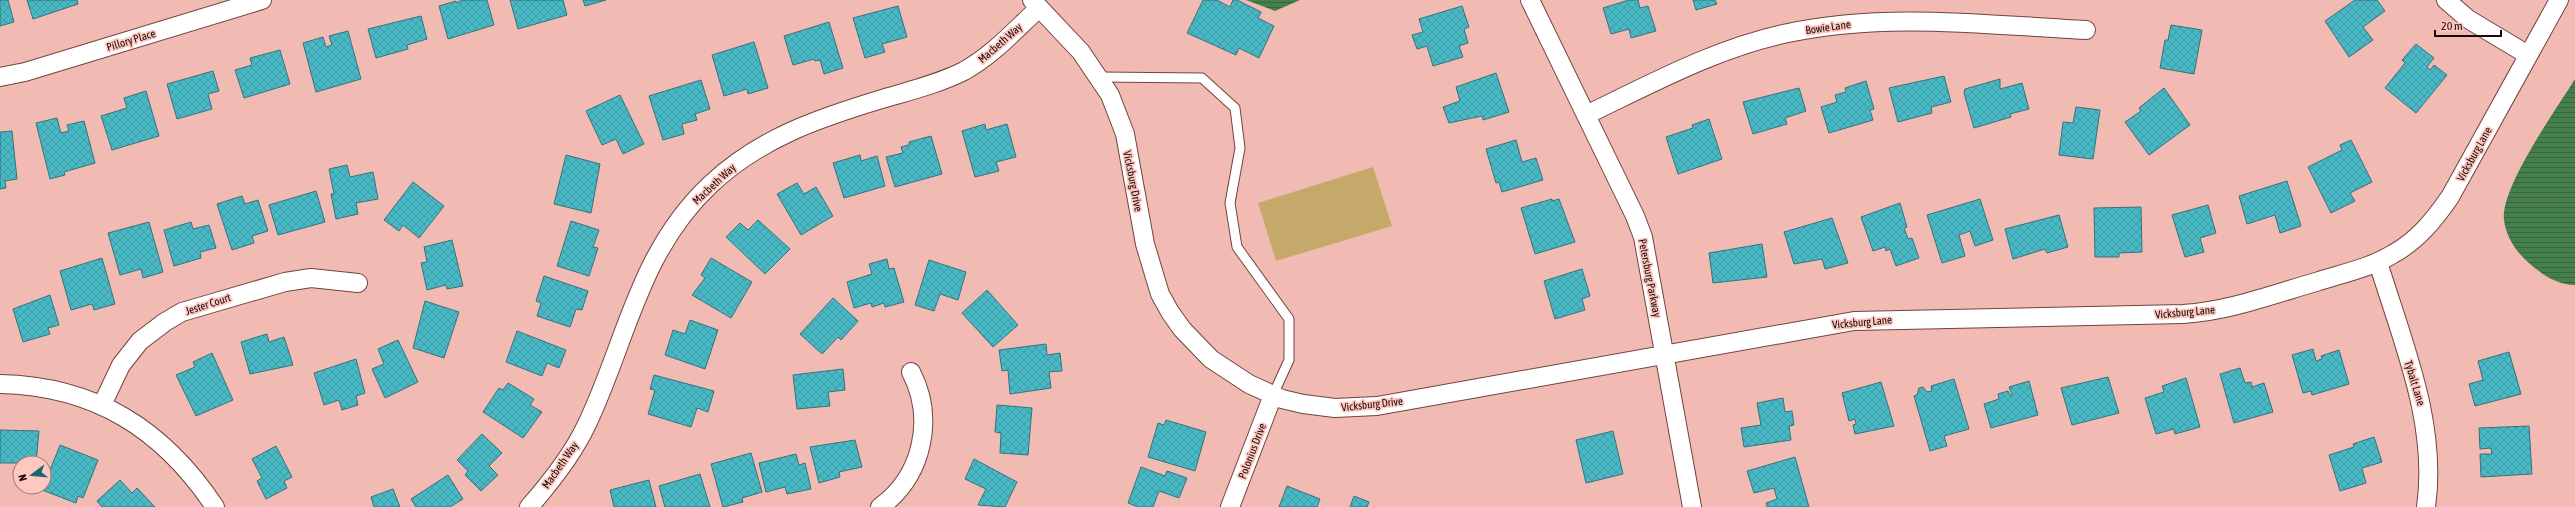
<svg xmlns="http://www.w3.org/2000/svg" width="2575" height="507" font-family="'Asap Condensed',sans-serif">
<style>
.grass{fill:#c5a96a}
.water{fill:url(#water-rules)}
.building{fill:url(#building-cross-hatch);stroke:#36727a}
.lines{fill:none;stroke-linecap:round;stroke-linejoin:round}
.service-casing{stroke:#70443f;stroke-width:11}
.minor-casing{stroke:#70443f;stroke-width:20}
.service{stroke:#fff;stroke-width:9}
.minor{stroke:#fff;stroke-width:18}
.labels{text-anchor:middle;stroke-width:3.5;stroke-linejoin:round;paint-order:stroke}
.street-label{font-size:11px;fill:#170705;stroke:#fec8c1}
</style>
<defs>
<pattern id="water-rules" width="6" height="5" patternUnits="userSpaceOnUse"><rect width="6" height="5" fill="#457f4b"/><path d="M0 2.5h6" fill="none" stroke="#39663c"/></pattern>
<pattern id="building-cross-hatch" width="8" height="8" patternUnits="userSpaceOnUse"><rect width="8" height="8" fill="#49b8c5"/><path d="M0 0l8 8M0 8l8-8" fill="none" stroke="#3f9da8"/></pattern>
</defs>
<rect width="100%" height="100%" fill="#f1bbb4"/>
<path class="grass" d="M 1373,167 L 1392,226 L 1276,261 L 1258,203 Z"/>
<path class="water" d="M 1246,0 L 1300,0 L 1275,11 Z
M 2575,79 L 2575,285 C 2558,285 2541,274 2529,263 C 2517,253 2506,237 2504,220 C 2500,188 2557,108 2575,79 Z"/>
<path class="building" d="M 0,0 L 8,0 L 14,22 L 0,26 Z
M 27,0 L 77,0 L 78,4 L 33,19 Z
M 462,0 L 487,0 L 494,25 L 448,39 L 439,6 L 456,1 L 456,3 Z
M 510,0 L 563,0 L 567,15 L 518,29 Z
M 583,0 L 606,0 L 585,6 Z
M 1203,0 L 1217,0 L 1230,7 L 1233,0 L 1237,0 L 1261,12 L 1258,18 L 1274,26 L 1259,58 L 1239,48 L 1236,55 L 1187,33 Z
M 1629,0 L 1638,0 L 1640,8 L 1648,6 L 1656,31 L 1631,38 L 1629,29 L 1611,34 L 1603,8 Z
M 1693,0 L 1715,0 L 1717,4 L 1696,10 Z
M 2355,0 L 2377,0 L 2385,11 L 2363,27 L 2373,40 L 2349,57 L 2325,21 Z
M 898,6 L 907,37 L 882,44 L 885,52 L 865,58 L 853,18 Z
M 1462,6 L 1469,27 L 1464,29 L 1468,43 L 1459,46 L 1463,57 L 1433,66 L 1427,46 L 1417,49 L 1412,35 L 1423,32 L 1419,19 Z
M 421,16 L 427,39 L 407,45 L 408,49 L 376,58 L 368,29 Z
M 829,22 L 843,68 L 824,74 L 820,60 L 815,61 L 814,59 L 793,65 L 784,36 Z
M 2171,25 L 2202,30 L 2194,74 L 2160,68 L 2165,40 L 2168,40 Z
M 348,31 L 361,79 L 316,92 L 303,43 L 323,37 L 326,47 L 332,45 L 329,36 Z
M 754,42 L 768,88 L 748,94 L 747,89 L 724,96 L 712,55 Z
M 2416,44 L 2434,58 L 2427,67 L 2430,70 L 2434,65 L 2447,75 L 2416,113 L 2385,88 L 2405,63 L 2402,60 Z
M 280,50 L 290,84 L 244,98 L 235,70 L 252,65 L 250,58 Z
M 213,71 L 219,91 L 208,94 L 212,109 L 177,119 L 167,84 Z
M 1496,73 L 1509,112 L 1483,120 L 1482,116 L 1449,123 L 1443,107 L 1460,101 L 1456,87 Z
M 1944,76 L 1951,102 L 1931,107 L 1932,113 L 1898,122 L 1889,88 Z
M 2000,79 L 2000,89 L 2022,83 L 2029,109 L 2010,114 L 2011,117 L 1974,128 L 1964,93 L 1965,89 Z
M 701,80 L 710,109 L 695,114 L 697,120 L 682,124 L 684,134 L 663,140 L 649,96 Z
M 1866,81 L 1874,109 L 1870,110 L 1873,120 L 1829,133 L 1821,107 L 1837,102 L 1835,95 L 1846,92 L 1845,88 Z
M 1799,88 L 1806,111 L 1785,118 L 1787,124 L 1753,134 L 1743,102 Z
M 2164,88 L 2190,125 L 2149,155 L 2125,122 L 2141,111 L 2139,108 Z
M 146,91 L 159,136 L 112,150 L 101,116 L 127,108 L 124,98 Z
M 620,95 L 644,144 L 623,154 L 616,139 L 602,145 L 586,111 Z
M 2076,107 L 2100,110 L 2093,159 L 2059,155 L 2063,122 L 2073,123 Z
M 57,118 L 61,133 L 69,131 L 67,125 L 84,121 L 95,163 L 64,172 L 65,175 L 50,179 L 36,123 Z
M 1709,119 L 1722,159 L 1678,174 L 1666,137 L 1693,128 L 1692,125 Z
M 985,124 L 986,130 L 1007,124 L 1016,157 L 996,162 L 999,171 L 975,177 L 962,131 Z
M 12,131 L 17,179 L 5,181 L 6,188 L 0,189 L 0,132 Z
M 931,136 L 942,174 L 895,187 L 886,157 L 903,153 L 901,147 L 909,145 L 909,142 Z
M 1516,140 L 1522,162 L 1536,158 L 1543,180 L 1502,192 L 1499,182 L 1496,183 L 1486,149 Z
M 2351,140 L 2372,182 L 2350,193 L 2355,201 L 2331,213 L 2308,167 L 2342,150 L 2340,145 Z
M 566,155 L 600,164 L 591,213 L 554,204 Z
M 860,155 L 861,161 L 877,156 L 885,186 L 844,198 L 833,163 Z
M 347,165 L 350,177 L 373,172 L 378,199 L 356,203 L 358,214 L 336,219 L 331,194 L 334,194 L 329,169 Z
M 2287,181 L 2301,226 L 2280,233 L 2275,215 L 2247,224 L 2239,196 Z
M 413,182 L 444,206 L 419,238 L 403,225 L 399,231 L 384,220 Z
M 797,183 L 804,194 L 816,187 L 833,216 L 801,235 L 777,194 Z
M 316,191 L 325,222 L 278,235 L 269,205 Z
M 242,196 L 245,204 L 258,200 L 268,231 L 252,236 L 254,243 L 232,250 L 217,204 Z
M 1552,199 L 1552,201 L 1559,199 L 1575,242 L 1535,254 L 1521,208 Z
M 1980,199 L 1993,240 L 1975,246 L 1970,231 L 1959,235 L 1965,256 L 1942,263 L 1927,215 Z
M 1900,203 L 1907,227 L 1904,228 L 1908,239 L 1912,238 L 1919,258 L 1896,266 L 1890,249 L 1886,251 L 1885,247 L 1873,251 L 1861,217 Z
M 2208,205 L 2216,233 L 2200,238 L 2204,252 L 2185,257 L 2172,215 Z
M 2141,207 L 2142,252 L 2119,253 L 2119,257 L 2095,257 L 2094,208 Z
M 2059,215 L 2068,247 L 2047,253 L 2045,249 L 2013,259 L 2005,229 Z
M 1832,218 L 1848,263 L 1825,269 L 1822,259 L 1794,264 L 1784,232 Z
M 758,220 L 790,249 L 765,274 L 726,237 L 740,223 L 748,230 Z
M 571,221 L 599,230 L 593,247 L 598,248 L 589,276 L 557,266 Z
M 149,222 L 163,272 L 143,278 L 141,269 L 120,275 L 108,233 Z
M 191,222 L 193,229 L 209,225 L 216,248 L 200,252 L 201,258 L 174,266 L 164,230 Z
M 452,240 L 463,286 L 447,289 L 446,285 L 427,290 L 421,263 L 427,262 L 424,247 Z
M 1762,244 L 1767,277 L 1713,283 L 1709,253 Z
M 102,258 L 115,304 L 94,310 L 92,304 L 71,310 L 60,271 Z
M 711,258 L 752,282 L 731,318 L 692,295 L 705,278 L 701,275 Z
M 887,259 L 889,269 L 894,268 L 904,302 L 885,307 L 884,303 L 872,307 L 871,303 L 854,308 L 847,282 L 872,274 L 869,264 Z
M 929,260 L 966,272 L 958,300 L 940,294 L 934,311 L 915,305 Z
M 1582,269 L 1590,296 L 1582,299 L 1585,310 L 1555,319 L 1544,281 Z
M 544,276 L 588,291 L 582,310 L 576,309 L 570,327 L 537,316 L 541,303 L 536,301 Z
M 987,290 L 1018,325 L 993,347 L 962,313 Z
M 50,295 L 59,325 L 48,328 L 50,334 L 23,342 L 13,309 Z
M 833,298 L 858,321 L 841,340 L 838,337 L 822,354 L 800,334 Z
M 425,301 L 459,312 L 444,358 L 413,348 Z
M 690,320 L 718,330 L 705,369 L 665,355 L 673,330 L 685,334 Z
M 517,331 L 566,350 L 559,368 L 547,363 L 542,376 L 506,362 Z
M 267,334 L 269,342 L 284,337 L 293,365 L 250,374 L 241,342 Z
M 398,340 L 418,382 L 385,398 L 372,369 L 384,364 L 378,349 Z
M 1046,344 L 1047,355 L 1060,353 L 1062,371 L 1049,372 L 1051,388 L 1010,394 L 1008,370 L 1002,371 L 999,350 Z
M 2313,349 L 2316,361 L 2322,359 L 2321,356 L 2339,350 L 2349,384 L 2312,395 L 2311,391 L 2303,393 L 2292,355 Z
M 2509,352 L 2521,394 L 2475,406 L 2469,384 L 2483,380 L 2478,361 Z
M 212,353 L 233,400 L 196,416 L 176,375 L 195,367 L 193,362 Z
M 356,359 L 365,393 L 356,396 L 358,405 L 342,410 L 339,400 L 324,405 L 314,373 Z
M 2240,368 L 2245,383 L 2251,382 L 2252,387 L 2264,383 L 2273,412 L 2234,423 L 2220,374 Z
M 843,369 L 845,390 L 828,392 L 830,406 L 797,409 L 793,375 Z
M 654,375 L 714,391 L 708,412 L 697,408 L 691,427 L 648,414 L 655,390 L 650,389 Z
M 2108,377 L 2119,413 L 2072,425 L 2061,388 Z
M 2186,378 L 2200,427 L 2175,434 L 2174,429 L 2156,434 L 2145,398 L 2164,392 L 2162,386 Z
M 1954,379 L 1969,429 L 1944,436 L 1947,446 L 1930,451 L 1914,396 L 1917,395 L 1919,388 L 1923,387 L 1927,392 L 1932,391 L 1931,386 Z
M 2029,381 L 2038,415 L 1991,428 L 1984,404 L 1999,399 L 1998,394 L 2008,391 L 2010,396 L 2012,395 L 2009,387 Z
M 1881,382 L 1894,426 L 1855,434 L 1853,425 L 1856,424 L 1855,419 L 1849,421 L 1842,393 Z
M 508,383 L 534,399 L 530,405 L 542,412 L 523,438 L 483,412 L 499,388 L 503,390 Z
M 1783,398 L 1785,412 L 1792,411 L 1794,425 L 1789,426 L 1791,440 L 1744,447 L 1741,428 L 1761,425 L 1757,403 Z
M 997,405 L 1032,408 L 1028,455 L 1000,453 L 1001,433 L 995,432 Z
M 1166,420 L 1206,432 L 1195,471 L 1148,457 L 1158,423 L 1164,425 Z
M 2529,426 L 2532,474 L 2481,477 L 2480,454 L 2492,454 L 2491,448 L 2480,449 L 2479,428 Z
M 0,430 L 39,431 L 36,463 L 0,463 Z
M 1613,431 L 1623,474 L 1586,483 L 1576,440 Z
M 482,434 L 502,453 L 489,466 L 498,475 L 481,491 L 465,475 L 468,471 L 457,460 Z
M 2374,437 L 2382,462 L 2362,468 L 2366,483 L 2340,491 L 2329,455 L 2354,447 L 2353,444 Z
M 855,440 L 862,467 L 839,472 L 840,477 L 819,483 L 810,447 Z
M 60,445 L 98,460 L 83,498 L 78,496 L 76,503 L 42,490 Z
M 276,446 L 292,477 L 284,481 L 287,488 L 266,499 L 257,481 L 262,478 L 252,459 Z
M 751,453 L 762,492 L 742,498 L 743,502 L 723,507 L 711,464 Z
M 796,454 L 799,465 L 805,463 L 811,489 L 787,494 L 785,487 L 766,492 L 759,463 Z
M 1795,457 L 1809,507 L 1767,507 L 1766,503 L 1777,499 L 1774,488 L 1754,493 L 1747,471 Z
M 974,459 L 1017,482 L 1005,507 L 978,505 L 986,489 L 965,479 Z
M 1141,467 L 1165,476 L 1167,471 L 1187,478 L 1179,498 L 1159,491 L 1153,507 L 1138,507 L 1128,503 Z
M 700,474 L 710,507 L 665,507 L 659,486 Z
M 448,475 L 463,499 L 450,507 L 416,507 L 411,499 Z
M 120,480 L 132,493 L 137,488 L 155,507 L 102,507 L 97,501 Z
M 649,480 L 656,507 L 614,507 L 610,490 Z
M 1287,486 L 1320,499 L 1317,507 L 1279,507 Z
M 393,489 L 400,507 L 374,507 L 371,497 Z
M 1354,496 L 1369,502 L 1367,507 L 1350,507 Z"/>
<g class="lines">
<defs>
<path id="service" d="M 1100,77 L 1202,78 L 1235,108 L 1240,148 L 1230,203 L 1237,247 L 1289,319 L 1289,360 L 1273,395"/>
<path id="minor" d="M 1032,0 L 1081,52 L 1110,95 L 1125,134 L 1145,244 L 1160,294 L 1170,312 L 1182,329 L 1211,359 L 1249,384 L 1282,399 L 1303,404 L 1335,408 L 1377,406 L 1854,321 L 2183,314 C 2230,311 2274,294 2319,281 C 2344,273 2370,268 2393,254 C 2418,240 2434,220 2450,197 L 2559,0
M 1530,0 L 1635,216 L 1643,237 L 1692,507
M 2446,0 L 2468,19 L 2528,55
M 0,77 L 25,72 L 262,0
M 1586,115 C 1651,84 1716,48 1788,33 C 1886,12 1987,25 2086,30
M 2378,262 C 2402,341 2438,423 2426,507
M 0,384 C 95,386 163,429 215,507
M 102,405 L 121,365 L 140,341 L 165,322 L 182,312 L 285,282 L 311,278 L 358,283
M 529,507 C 551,482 573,454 587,424 C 627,340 639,251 711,184 C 760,138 819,118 882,99 C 909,91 938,84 964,71 C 993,55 1015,30 1039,8
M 880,507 C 923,476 935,418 911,372
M 1230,507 L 1273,395"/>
</defs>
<use href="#service" class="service-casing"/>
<use href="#minor" class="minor-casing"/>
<use href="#service" class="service"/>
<use href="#minor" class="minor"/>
</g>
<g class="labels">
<g class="street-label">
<text transform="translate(1828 27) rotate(-8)" y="4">Bowie Lane</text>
<text transform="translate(131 40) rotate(-17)" y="4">Pillory Place</text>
<text transform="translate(1000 43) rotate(-41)" y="4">Macbeth Way</text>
<text transform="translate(2474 154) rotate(-61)" y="4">Vicksburg Lane</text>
<text transform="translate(1133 181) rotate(79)" y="4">Vicksburg Drive</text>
<text transform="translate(714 184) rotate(-43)" y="4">Macbeth Way</text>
<text transform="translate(1650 278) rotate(79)" y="4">Petersburg Parkway</text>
<text transform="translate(208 304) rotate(-18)" y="4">Jester Court</text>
<text transform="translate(2185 312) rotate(-5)" y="4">Vicksburg Lane</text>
<text transform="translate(1862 322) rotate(-5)" y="4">Vicksburg Lane</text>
<text transform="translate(2415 383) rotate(73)" y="4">Tybalt Lane</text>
<text transform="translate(1372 404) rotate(-6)" y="4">Vicksburg Drive</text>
<text transform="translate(1252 451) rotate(-69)" y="4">Polonius Drive</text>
<text transform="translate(560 465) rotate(-55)" y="4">Macbeth Way</text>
</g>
</g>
<g transform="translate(32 475) rotate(254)"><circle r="19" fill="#fec8c1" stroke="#a27b76"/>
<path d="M0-3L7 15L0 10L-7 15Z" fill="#1c6770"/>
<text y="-6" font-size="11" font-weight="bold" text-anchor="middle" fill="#170705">N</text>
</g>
<path d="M2435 30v6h66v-6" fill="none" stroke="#170705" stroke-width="2"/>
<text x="2441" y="30" font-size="12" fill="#170705" stroke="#fec8c1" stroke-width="3" paint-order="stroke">20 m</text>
</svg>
